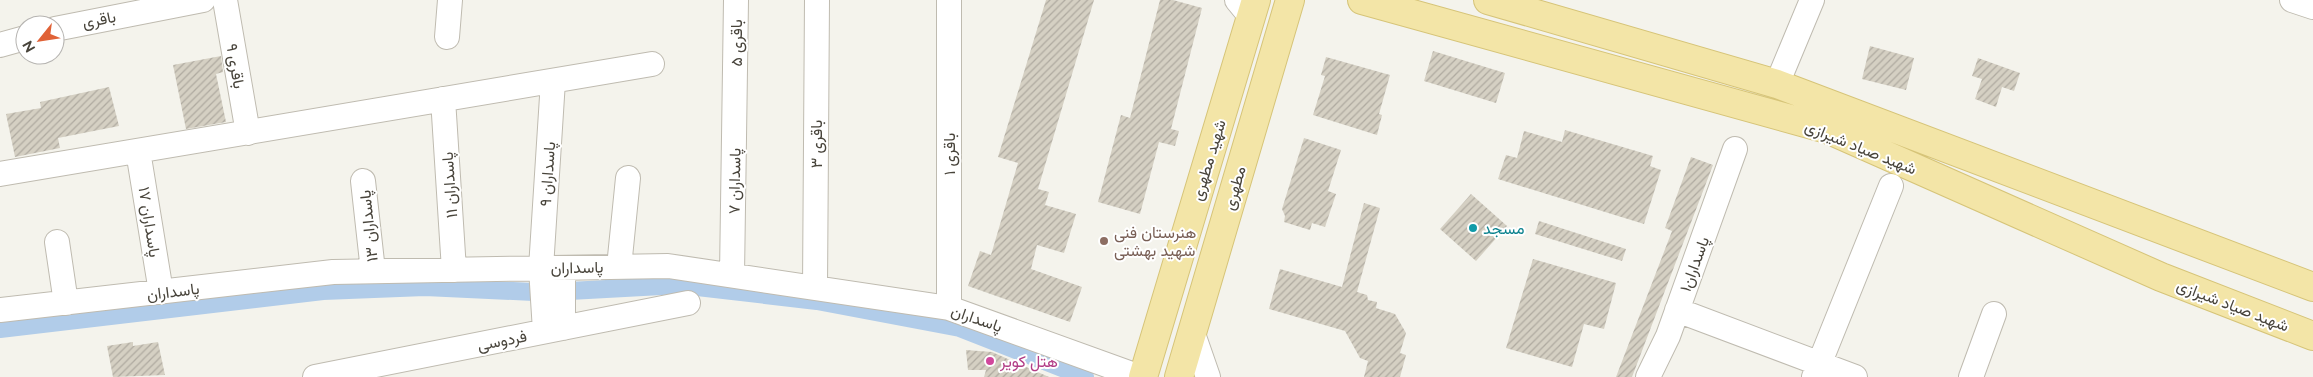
<svg xmlns="http://www.w3.org/2000/svg" width="2313" height="377" font-family="Raleway,Vazirmatn,sans-serif">
<style>
.lines{fill:none;stroke-linecap:round;stroke-linejoin:round}
.canal{stroke:#b1cce9;stroke-width:18}
.building{fill:url(#building-hatch)}
.minor-casing{stroke:#bfbbb0;stroke-width:26}
.major-casing{stroke:#d6c478;stroke-width:30}
.minor{stroke:#fff;stroke-width:24}
.major{stroke:#f3e5a7;stroke-width:28}
.culture-dot{fill:#0f9aa8;stroke:#fff;stroke-width:2}
.education-dot{fill:#8d6e63;stroke:#fff;stroke-width:2}
.hotel-dot{fill:#d1479c;stroke:#fff;stroke-width:2}
.labels{text-anchor:middle;stroke-width:4;stroke-linejoin:round;paint-order:stroke}
.street-label{font-size:16px;fill:#48443b;stroke:#fff}
.culture-label{font-size:16px;fill:#0d838f;stroke:#fff;text-anchor:start}
.education-label{font-size:16px;fill:#785e54;stroke:#fff;text-anchor:start}
.hotel-label{font-size:16px;fill:#b23c85;stroke:#fff;text-anchor:start}
</style>
<defs>
<pattern id="building-hatch" width="6" height="6" patternUnits="userSpaceOnUse" patternTransform="scale(1.25)"><rect width="6" height="6" fill="#d5d0c3"/><path d="M-1 1l2-2M0 6l6-6M5 7l2-2" fill="none" stroke="#afaaa0"/></pattern>
</defs>
<rect width="100%" height="100%" fill="#f4f3ec"/>
<g class="lines">
<path class="canal" d="M 551,292 L 680,285 L 817,301 L 960,328 L 1085,377
M 0,329 L 323,291 L 425,287 L 534,292"/>
</g>
<path class="building" d="M 1046,0 L 1094,0 L 1038,189 L 1049,192 L 1045,205 L 1076,214 L 1064,253 L 1037,245 L 1031,269 L 1082,287 L 1070,322 L 968,286 L 980,251 L 991,255 L 1018,163 L 998,157 Z
M 1160,0 L 1173,0 L 1202,8 L 1171,129 L 1179,131 L 1175,146 L 1159,142 L 1140,214 L 1098,202 L 1121,115 L 1130,118 Z
M 1870,46 L 1914,58 L 1906,90 L 1862,79 Z
M 1433,51 L 1505,73 L 1496,103 L 1424,81 Z
M 221,56 L 223,72 L 216,74 L 226,122 L 186,129 L 173,65 Z
M 1326,57 L 1390,75 L 1379,114 L 1382,115 L 1377,135 L 1313,115 L 1325,76 L 1321,75 Z
M 1978,58 L 2020,73 L 2014,91 L 2002,87 L 1996,107 L 1975,99 L 1982,79 L 1972,76 Z
M 109,87 L 119,126 L 58,138 L 60,148 L 15,157 L 6,114 L 41,108 L 40,102 Z
M 1565,130 L 1653,156 L 1650,166 L 1661,170 L 1644,224 L 1498,179 L 1506,155 L 1517,158 L 1524,131 L 1562,142 Z
M 1304,138 L 1341,150 L 1328,191 L 1336,194 L 1325,227 L 1312,223 L 1310,230 L 1284,222 L 1285,216 L 1282,209 Z
M 1691,157 L 1713,165 L 1632,377 L 1616,377 L 1672,231 L 1665,228 Z
M 1471,194 L 1507,226 L 1476,261 L 1440,229 Z
M 1364,203 L 1380,208 L 1357,292 L 1367,295 L 1368,300 L 1377,302 L 1376,308 L 1395,314 L 1406,333 L 1400,353 L 1406,355 L 1400,377 L 1364,377 L 1368,361 L 1360,358 L 1345,331 L 1269,309 L 1280,269 L 1342,287 Z
M 1539,221 L 1626,249 L 1622,261 L 1535,234 Z
M 1533,259 L 1616,283 L 1604,329 L 1584,324 L 1572,367 L 1506,348 Z
M 133,342 L 133,346 L 158,342 L 165,375 L 113,377 L 107,346 Z
M 966,350 L 992,352 L 1049,377 L 984,377 L 986,370 L 968,370 Z"/>
<g class="lines">
<defs>
<path id="minor" d="M 225,0 L 248,133
M 1237,0 L 1251,17
M 2292,0 L 2313,7
M 55,29 L 203,0
M 447,37 L 450,0
M 0,45 L 25,38
M 1777,84 L 1812,0
M 443,99 L 454,270
M 138,151 L 161,292
M 0,174 L 652,64
M 363,181 L 373,271
M 57,242 L 66,303
M 619,267 L 628,178
M 563,268 L 563,328
M 732,275 L 736,0
M 815,288 L 817,0
M 949,308 L 949,0
M 0,310 L 333,272 L 668,266 L 949,308 L 1140,377
M 1677,310 L 1855,377
M 545,331 L 541,268 L 553,81
M 1192,331 L 1208,377
M 315,377 L 688,303
M 1648,377 L 1668,336 L 1735,149
M 1814,377 L 1891,186
M 1971,377 L 1994,314"/>
<path id="major" d="M 1362,0 L 1827,129 L 2161,277 L 2313,336
M 1488,0 L 1777,84 L 2313,287
M 1143,377 L 1256,0
M 1179,377 L 1290,0"/>
</defs>
<use href="#minor" class="minor-casing"/>
<use href="#major" class="major-casing"/>
<use href="#minor" class="minor"/>
<use href="#major" class="major"/>
</g>
<circle class="culture-dot" cx="1473" cy="228" r="5"/>
<circle class="education-dot" cx="1104" cy="241" r="5"/>
<circle class="hotel-dot" cx="990" cy="361" r="5"/>
<g class="labels">
<g class="street-label">
<text transform="translate(99 19) rotate(-11)" y="6">باقری</text>
<text transform="translate(736 43) rotate(-90)" y="6">باقری ۵</text>
<text transform="translate(236 66) rotate(80)" y="6">باقری ۹</text>
<text transform="translate(816 144) rotate(-90)" y="6">باقری ۳</text>
<text transform="translate(1861 147) rotate(22)" y="6">شهید صیاد شیرازی</text>
<text transform="translate(949 154) rotate(-90)" y="6">باقری ۱</text>
<text transform="translate(1208 160) rotate(-73)" y="6">شهید مطهری</text>
<text transform="translate(547 174) rotate(-86)" y="6">پاسداران ۹</text>
<text transform="translate(734 181) rotate(-89)" y="6">پاسداران ۷</text>
<text transform="translate(449 185) rotate(-94)" y="6">پاسداران ۱۱</text>
<text transform="translate(1234 188) rotate(-74)" y="6">مطهری</text>
<text transform="translate(150 222) rotate(81)" y="6">پاسداران ۱۷</text>
<text transform="translate(368 226) rotate(-96)" y="6">پاسداران ۱۳</text>
<text transform="translate(1694 264) rotate(-70)" y="6">پاسداران۱</text>
<text transform="translate(577 267) rotate(-1)" y="6">پاسداران</text>
<text transform="translate(173 291) rotate(-7)" y="6">پاسداران</text>
<text transform="translate(2233 305) rotate(21)" y="6">شهید صیاد شیرازی</text>
<text transform="translate(977 318) rotate(19)" y="6">پاسداران</text>
<text transform="translate(502 340) rotate(-11)" y="6">فردوسی</text>
</g>
<g class="culture-label">
<text x="1483" y="234">مسجد</text>
</g>
<g class="education-label">
<text x="1114" y="238">هنرستان فنی<tspan x="1114" dy="18">شهید بهشتی</tspan></text>
</g>
<g class="hotel-label">
<text x="1000" y="367">هتل کویر</text>
</g>
</g>
<g transform="translate(40 40) rotate(240)"><circle r="24" fill="#ffffff" stroke="#b6b4b1"/>
<path d="M0-4L9 19L0 12L-9 19Z" fill="#e06237"/>
<text y="-8" font-size="14" font-weight="bold" text-anchor="middle" fill="#48443b">N</text>
</g>
</svg>
